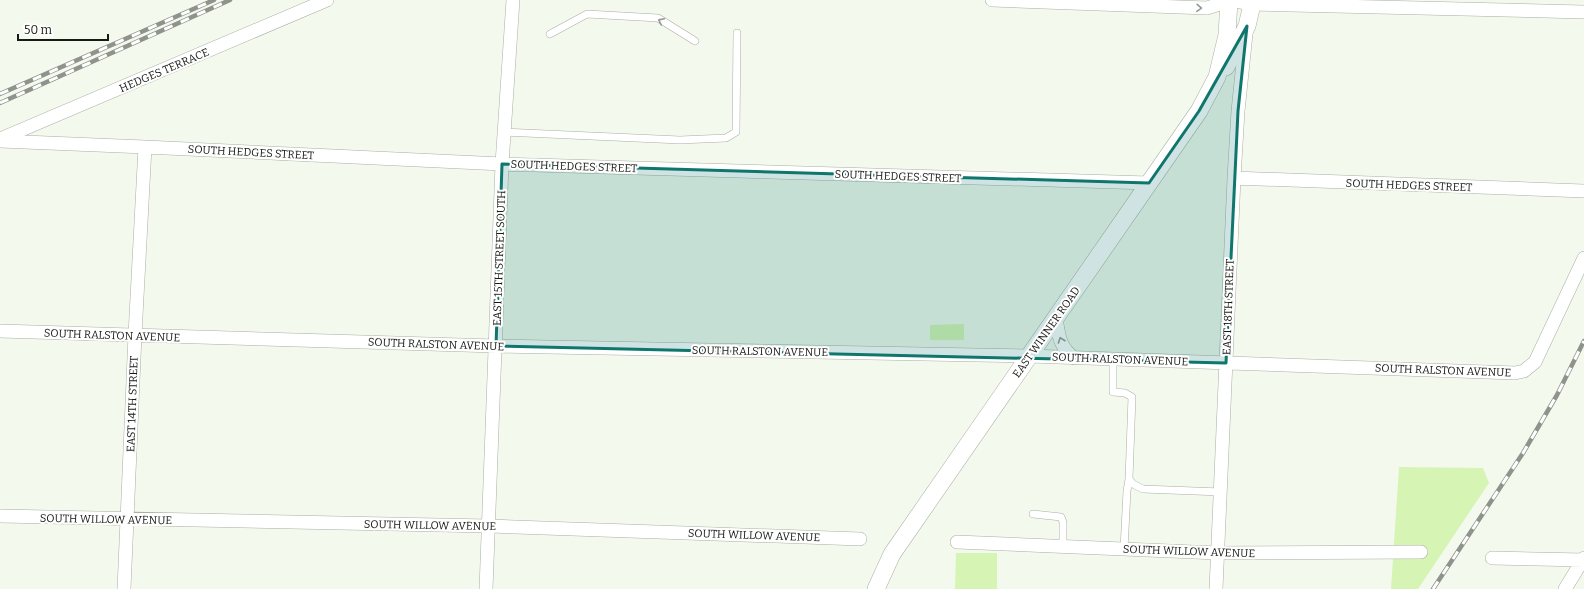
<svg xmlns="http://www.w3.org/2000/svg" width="1584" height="589" font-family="Bitter,serif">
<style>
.green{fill:#d6f4b4}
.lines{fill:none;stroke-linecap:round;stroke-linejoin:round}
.service-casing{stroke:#aaafa5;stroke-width:8}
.minor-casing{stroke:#aaafa5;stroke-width:14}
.tertiary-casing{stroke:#aaafa5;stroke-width:18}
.service{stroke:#fff;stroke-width:7}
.minor{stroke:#fff;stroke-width:13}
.tertiary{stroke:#fff;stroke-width:17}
.rail-casing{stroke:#8f938b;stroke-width:4.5}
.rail{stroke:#fff;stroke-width:3;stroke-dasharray:9;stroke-linecap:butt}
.oneway{stroke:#979896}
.marked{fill:#0f766e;fill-opacity:0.2;stroke:#0f766e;stroke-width:3;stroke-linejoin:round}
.labels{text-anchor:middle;stroke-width:4;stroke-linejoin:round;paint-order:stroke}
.street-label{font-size:11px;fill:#171915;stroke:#fff}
</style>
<rect width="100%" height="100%" fill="#f4f9ee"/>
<path class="green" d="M 964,324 L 964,340 L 930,340 L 930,325 Z
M 1399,467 L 1483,468 L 1489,483 L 1418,589 L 1391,589 Z
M 956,553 L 997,553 L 997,589 L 955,589 Z"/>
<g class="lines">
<defs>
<path id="service" d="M 550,34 L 587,14 L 658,18 L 695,41
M 505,132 L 680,140 L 726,138 L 736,132 L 737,33
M 1113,359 L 1113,392 L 1125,393 L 1132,397 L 1129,479 L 1133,484 L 1143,489 L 1221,492
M 1033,514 L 1061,517 L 1063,522 L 1063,546
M 1124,549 L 1127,491 L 1129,479"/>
<path id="minor" d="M 992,0 L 1207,8 L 1229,1
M 1228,0 L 1253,4 L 1584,12
M 0,139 L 327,0
M 0,141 L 145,147 L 502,164 L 1149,183
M 1234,178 L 1584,191
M 1056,318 C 1059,336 1059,346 1074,358
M 0,331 L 496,346 L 1029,356 L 1515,373 L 1524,371 L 1535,362 L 1584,258
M 0,516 L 489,526 L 860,539
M 957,542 L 1218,553 L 1421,552
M 1492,558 L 1584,560
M 124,589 L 135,335 L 145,147
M 486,589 L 502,164 L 513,0
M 1216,589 L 1234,178 L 1238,111 L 1246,34
M 1565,589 L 1584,558"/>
<path id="tertiary" d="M 1226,67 L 1247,26 L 1253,0
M 876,589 L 892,554 L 1199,111 L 1217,77 L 1227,35 L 1229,0"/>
</defs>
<use href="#service" class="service-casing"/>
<use href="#minor" class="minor-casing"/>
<use href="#tertiary" class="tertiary-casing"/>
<use href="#service" class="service"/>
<use href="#minor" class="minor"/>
<use href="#tertiary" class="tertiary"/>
<defs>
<path id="rail" d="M 0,94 L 214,0
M 0,103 L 230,0
M 1433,589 L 1523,453 L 1557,395 L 1584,341"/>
</defs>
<use href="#rail" class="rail-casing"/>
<use href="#rail" class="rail"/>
</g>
<defs><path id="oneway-chevron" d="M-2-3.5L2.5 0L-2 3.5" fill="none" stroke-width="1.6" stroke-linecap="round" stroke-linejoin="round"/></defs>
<g class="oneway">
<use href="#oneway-chevron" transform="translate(1199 8) rotate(2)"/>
<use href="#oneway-chevron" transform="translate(661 21) rotate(-154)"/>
<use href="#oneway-chevron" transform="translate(1061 340) rotate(-109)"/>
</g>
<path class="marked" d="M 1247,26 L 1238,111 L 1226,363 L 496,346 L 502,164 L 1149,183 L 1199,111 Z"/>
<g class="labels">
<g class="street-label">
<text transform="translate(164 70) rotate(-23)" y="4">HEDGES TERRACE</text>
<text transform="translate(251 152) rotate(3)" y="4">SOUTH HEDGES STREET</text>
<text transform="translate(574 166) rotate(2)" y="4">SOUTH HEDGES STREET</text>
<text transform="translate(898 176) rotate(2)" y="4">SOUTH HEDGES STREET</text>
<text transform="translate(1409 185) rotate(2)" y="4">SOUTH HEDGES STREET</text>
<text transform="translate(499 258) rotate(-88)" y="4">EAST 15TH STREET SOUTH</text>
<text transform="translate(1228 307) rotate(-88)" y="4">EAST 18TH STREET</text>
<text transform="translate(1046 332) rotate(-55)" y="4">EAST WINNER ROAD</text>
<text transform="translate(112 335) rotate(2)" y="4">SOUTH RALSTON AVENUE</text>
<text transform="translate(436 344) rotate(2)" y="4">SOUTH RALSTON AVENUE</text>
<text transform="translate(760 351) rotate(1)" y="4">SOUTH RALSTON AVENUE</text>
<text transform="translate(1120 359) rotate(2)" y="4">SOUTH RALSTON AVENUE</text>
<text transform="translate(1443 370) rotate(2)" y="4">SOUTH RALSTON AVENUE</text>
<text transform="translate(132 404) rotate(-88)" y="4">EAST 14TH STREET</text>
<text transform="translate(106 519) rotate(1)" y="4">SOUTH WILLOW AVENUE</text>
<text transform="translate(430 525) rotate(1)" y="4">SOUTH WILLOW AVENUE</text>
<text transform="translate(754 535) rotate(2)" y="4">SOUTH WILLOW AVENUE</text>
<text transform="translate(1189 551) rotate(2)" y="4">SOUTH WILLOW AVENUE</text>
</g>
</g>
<path d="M18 34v6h90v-6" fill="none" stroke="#171915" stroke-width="2"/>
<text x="24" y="34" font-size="12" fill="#171915" stroke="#ffffff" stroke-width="3" paint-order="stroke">50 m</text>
</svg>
